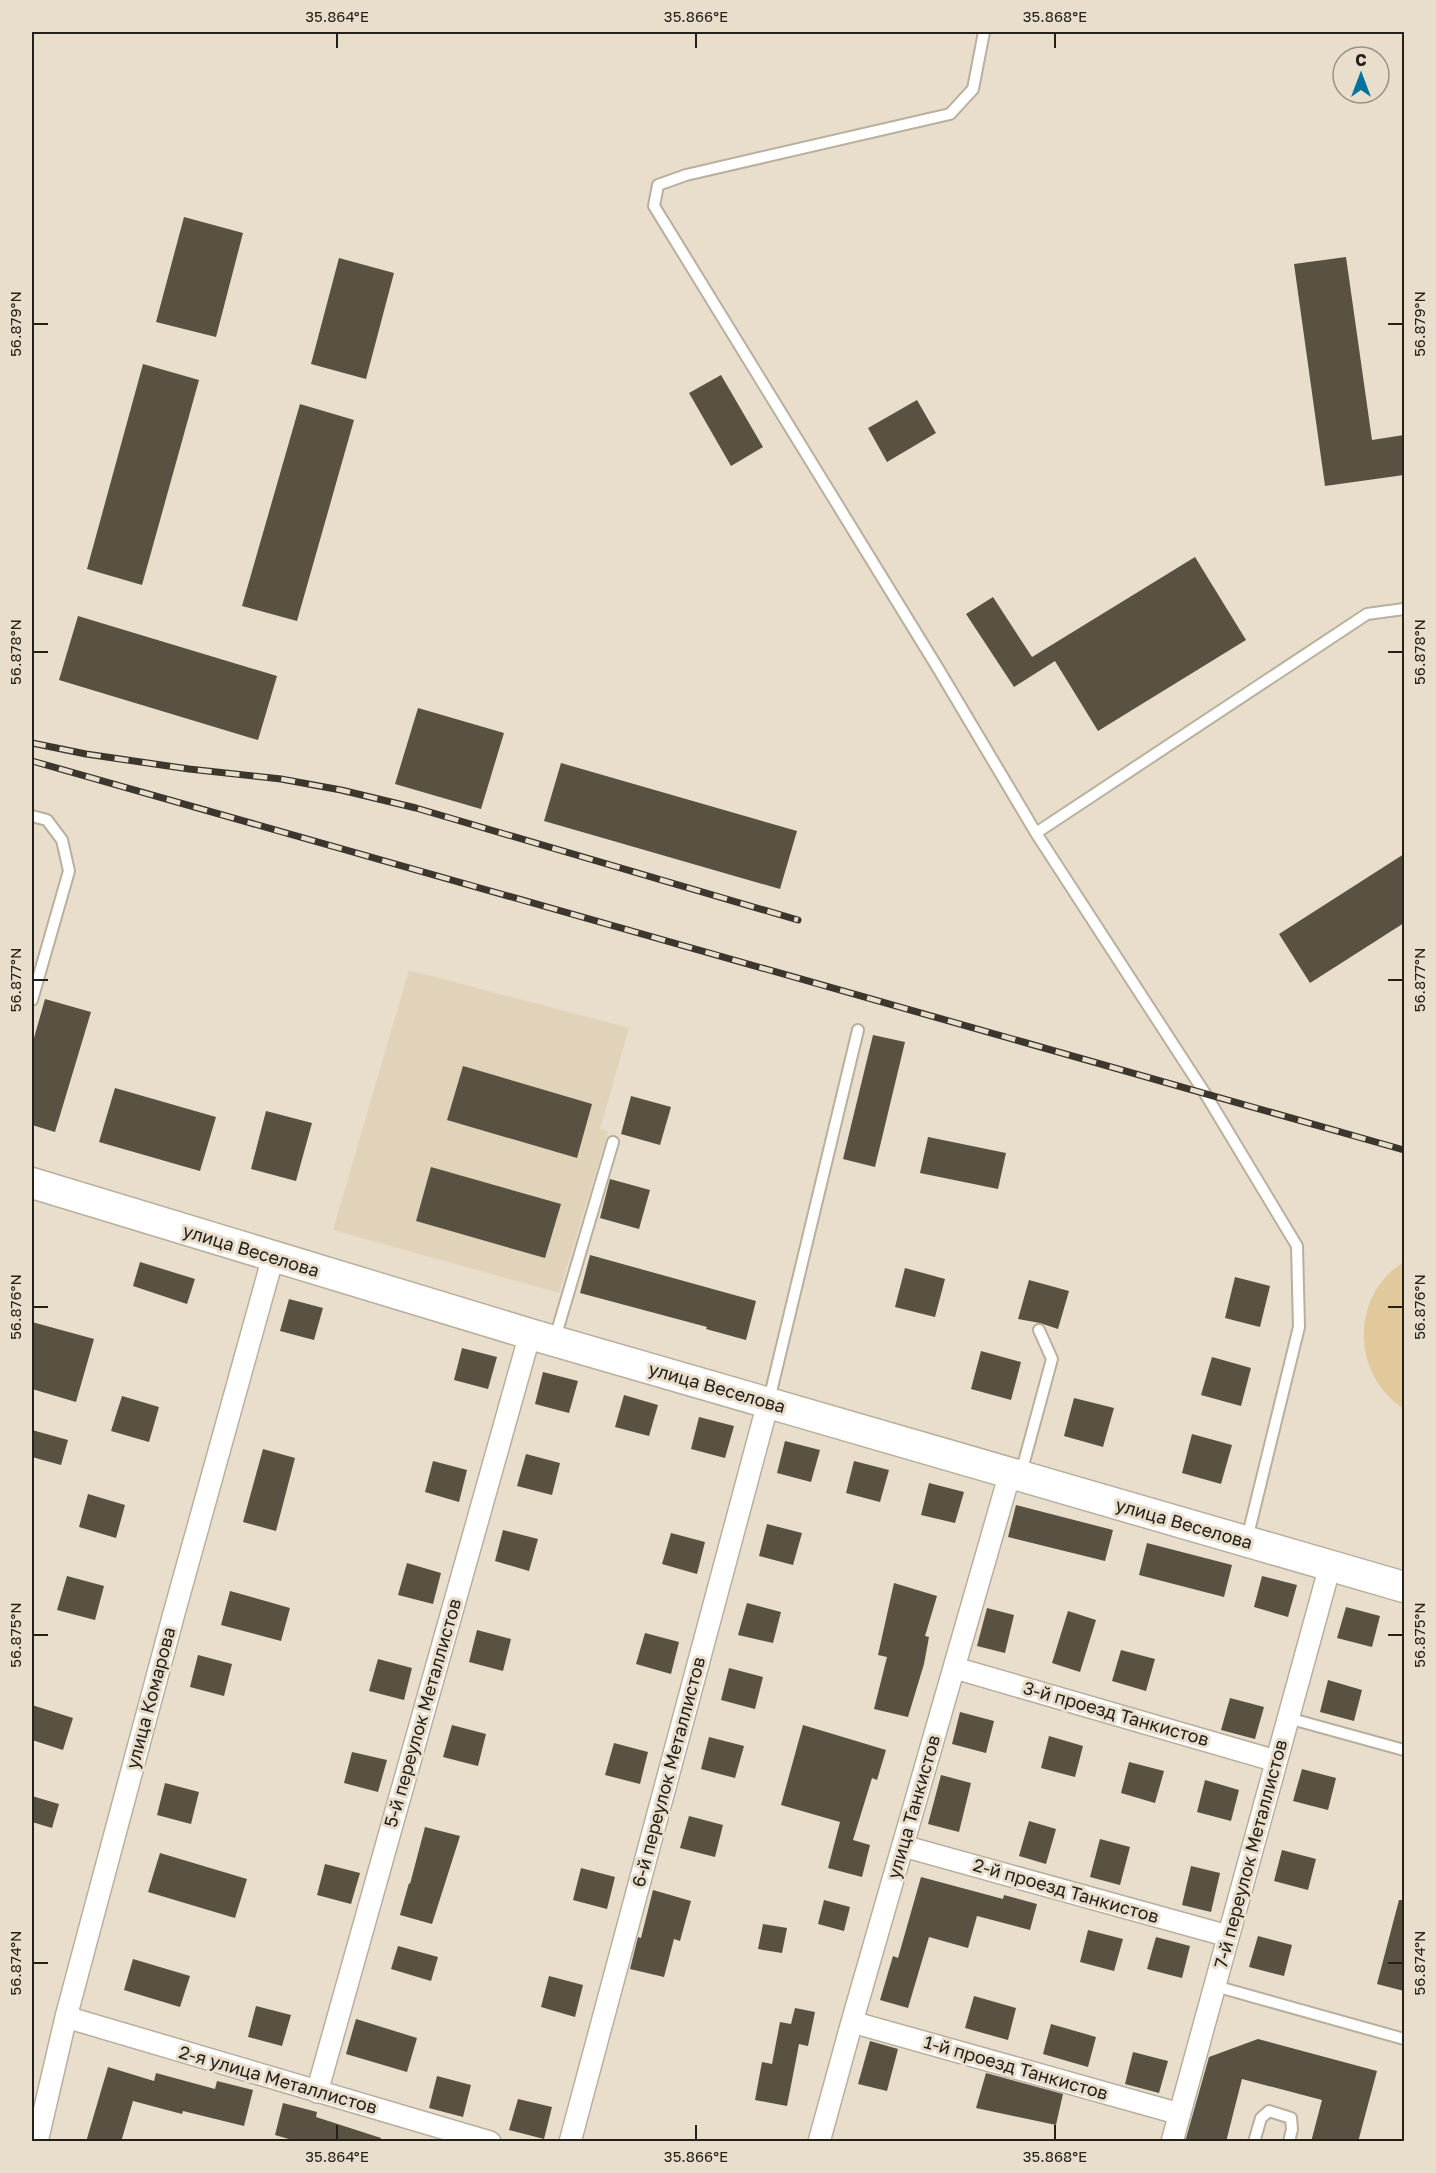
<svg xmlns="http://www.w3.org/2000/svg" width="1436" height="2173" font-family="'Golos Text',sans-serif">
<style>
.built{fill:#e0d3ba}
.green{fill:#e1c99c}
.building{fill:#595142}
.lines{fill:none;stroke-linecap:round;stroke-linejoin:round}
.lane-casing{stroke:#b8af9d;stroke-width:14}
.street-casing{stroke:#b8af9d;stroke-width:24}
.secondary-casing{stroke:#b8af9d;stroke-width:33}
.lane{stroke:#fff;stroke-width:10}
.street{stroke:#fff;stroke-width:21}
.secondary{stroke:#fff;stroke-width:30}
.rail-casing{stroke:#3b362e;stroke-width:7}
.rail{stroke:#e8decb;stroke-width:4.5;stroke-dasharray:14;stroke-linecap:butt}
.ticks{fill:none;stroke:#24201a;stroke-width:2}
.labels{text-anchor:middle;stroke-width:6;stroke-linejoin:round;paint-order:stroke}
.street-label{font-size:18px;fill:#24201a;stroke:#e8decb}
.neatline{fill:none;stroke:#24201a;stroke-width:2}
.ticks-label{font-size:15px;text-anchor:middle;fill:#24201a}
</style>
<rect width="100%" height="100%" fill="#e8decb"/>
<path class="built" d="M 409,970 L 629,1028 L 600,1129 L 608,1132 L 559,1293 L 333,1230 Z"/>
<path class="green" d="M 1404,1262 L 1404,1409 C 1351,1375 1350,1295 1404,1262 Z"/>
<path class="building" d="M 184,217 L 243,233 L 216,337 L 156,322 Z
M 1346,257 L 1372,440 L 1404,435 L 1404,475 L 1325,486 L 1294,264 Z
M 339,258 L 394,273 L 366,379 L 311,364 Z
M 143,364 L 199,380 L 142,585 L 87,569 Z
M 721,375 L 763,447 L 731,466 L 689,393 Z
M 917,400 L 936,433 L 887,462 L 868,428 Z
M 300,404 L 354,420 L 297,621 L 242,606 Z
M 1195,557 L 1246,640 L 1098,731 L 1055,661 L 1014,687 L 966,614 L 993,597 L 1032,657 Z
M 78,616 L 277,676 L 258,740 L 59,680 Z
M 418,708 L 504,733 L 481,809 L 395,784 Z
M 561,763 L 797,831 L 780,889 L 544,821 Z
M 1404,854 L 1404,923 L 1310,983 L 1279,934 Z
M 45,999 L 91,1012 L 55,1132 L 32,1125 L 32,1045 Z
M 873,1035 L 905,1042 L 875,1167 L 843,1159 Z
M 463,1066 L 592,1104 L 577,1158 L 447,1120 Z
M 115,1088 L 216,1117 L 200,1171 L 99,1142 Z
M 631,1096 L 671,1107 L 660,1145 L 621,1134 Z
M 266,1111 L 312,1123 L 296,1181 L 251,1169 Z
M 928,1137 L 1006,1153 L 998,1189 L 920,1173 Z
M 431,1167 L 561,1204 L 545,1258 L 416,1221 Z
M 610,1179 L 650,1190 L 639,1229 L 600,1218 Z
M 590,1255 L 756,1301 L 746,1340 L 706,1329 L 707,1327 L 580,1293 Z
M 140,1262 L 195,1279 L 187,1304 L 133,1286 Z
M 905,1268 L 945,1279 L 935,1317 L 895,1307 Z
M 1235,1277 L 1270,1286 L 1260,1327 L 1225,1318 Z
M 1029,1280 L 1069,1291 L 1058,1329 L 1040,1323 L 1018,1319 Z
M 289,1299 L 323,1308 L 314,1340 L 280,1331 Z
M 32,1322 L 94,1339 L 76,1402 L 32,1389 Z
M 462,1348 L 497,1357 L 488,1389 L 454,1380 Z
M 981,1351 L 1021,1362 L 1011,1400 L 971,1389 Z
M 1212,1357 L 1251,1368 L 1241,1406 L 1201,1395 Z
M 543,1372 L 578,1381 L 569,1413 L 535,1404 Z
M 624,1395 L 658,1405 L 649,1436 L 615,1427 Z
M 122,1396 L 159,1407 L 149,1442 L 111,1431 Z
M 1074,1398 L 1114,1408 L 1103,1447 L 1064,1436 Z
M 699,1417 L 734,1426 L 725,1458 L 691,1449 Z
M 32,1430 L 68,1440 L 61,1465 L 32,1457 Z
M 1192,1434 L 1232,1445 L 1221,1484 L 1182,1473 Z
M 785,1441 L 820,1450 L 811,1482 L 777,1473 Z
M 263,1449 L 295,1458 L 276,1531 L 243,1522 Z
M 526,1454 L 560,1463 L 552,1495 L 517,1486 Z
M 433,1461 L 467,1470 L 459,1502 L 425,1492 Z
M 854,1461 L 889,1470 L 880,1502 L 846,1493 Z
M 929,1483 L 964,1492 L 955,1523 L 921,1515 Z
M 88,1494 L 125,1505 L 116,1538 L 79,1527 Z
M 1016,1505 L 1113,1530 L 1105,1561 L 1008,1537 Z
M 767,1524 L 802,1533 L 793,1565 L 759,1556 Z
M 503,1530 L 538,1539 L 529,1571 L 495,1561 Z
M 671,1533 L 705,1542 L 697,1574 L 662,1564 Z
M 1147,1543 L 1232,1565 L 1224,1597 L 1139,1575 Z
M 407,1563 L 441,1573 L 433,1604 L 398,1595 Z
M 67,1576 L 104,1586 L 95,1620 L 57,1610 Z
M 1262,1576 L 1297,1585 L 1288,1617 L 1254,1607 Z
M 894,1583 L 937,1596 L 925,1636 L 929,1637 L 924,1664 L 908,1717 L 874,1709 L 887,1657 L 878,1655 Z
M 230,1591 L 290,1608 L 281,1641 L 221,1625 Z
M 747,1603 L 781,1612 L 773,1643 L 738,1635 Z
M 1346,1607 L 1380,1616 L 1372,1647 L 1337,1638 Z
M 987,1608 L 1014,1615 L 1005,1653 L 977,1646 Z
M 1068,1611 L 1096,1620 L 1080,1672 L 1052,1663 Z
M 477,1630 L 511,1639 L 503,1671 L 469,1662 Z
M 645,1633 L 679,1642 L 671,1674 L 636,1664 Z
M 1121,1650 L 1155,1659 L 1146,1691 L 1112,1681 Z
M 198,1655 L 232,1664 L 224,1696 L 190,1687 Z
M 378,1659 L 412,1668 L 404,1700 L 369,1691 Z
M 729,1668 L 763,1677 L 755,1709 L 721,1700 Z
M 1328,1680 L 1362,1690 L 1354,1721 L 1320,1712 Z
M 1230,1698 L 1264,1707 L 1255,1739 L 1221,1730 Z
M 32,1705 L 73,1718 L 63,1750 L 32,1740 Z
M 960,1712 L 994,1721 L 986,1753 L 952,1744 Z
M 452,1725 L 486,1734 L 478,1766 L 443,1757 Z
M 803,1725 L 886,1750 L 877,1780 L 872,1778 L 853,1840 L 870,1845 L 862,1877 L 828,1868 L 840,1822 L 781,1805 Z
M 1049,1736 L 1083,1746 L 1075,1777 L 1041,1768 Z
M 709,1737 L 744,1746 L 735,1778 L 701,1769 Z
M 614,1743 L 648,1752 L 640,1784 L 605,1775 Z
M 352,1752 L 387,1760 L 378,1792 L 344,1783 Z
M 1129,1762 L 1164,1771 L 1155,1803 L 1121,1793 Z
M 1302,1769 L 1336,1778 L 1328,1810 L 1293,1801 Z
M 941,1775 L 971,1783 L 959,1832 L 928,1824 Z
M 1205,1780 L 1239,1790 L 1231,1821 L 1197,1812 Z
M 165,1783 L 199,1792 L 191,1824 L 157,1815 Z
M 32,1796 L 59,1804 L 52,1828 L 32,1822 Z
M 689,1816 L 723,1825 L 715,1857 L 680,1848 Z
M 1029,1821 L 1056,1829 L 1046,1864 L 1019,1856 Z
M 425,1827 L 460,1836 L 432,1924 L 400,1915 L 409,1883 L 410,1884 Z
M 1100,1839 L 1130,1847 L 1120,1885 L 1090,1877 Z
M 1282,1850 L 1316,1859 L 1308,1890 L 1274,1881 Z
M 160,1853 L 247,1879 L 235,1918 L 148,1892 Z
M 325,1864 L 360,1873 L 351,1904 L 317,1895 Z
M 1191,1866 L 1220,1873 L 1211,1912 L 1182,1905 Z
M 581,1868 L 615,1877 L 607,1909 L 573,1900 Z
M 921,1877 L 1003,1899 L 1004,1895 L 1037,1904 L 1030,1930 L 977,1916 L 968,1948 L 929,1937 L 908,2008 L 880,2000 L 893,1956 L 898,1958 Z
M 653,1890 L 691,1901 L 680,1941 L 674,1939 L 664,1977 L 630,1969 L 638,1937 L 641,1938 Z
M 824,1900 L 850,1907 L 844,1931 L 818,1924 Z
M 1399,1900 L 1404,1900 L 1404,1991 L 1377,1984 Z
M 763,1924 L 787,1928 L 782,1953 L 758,1949 Z
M 1088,1930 L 1123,1939 L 1114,1971 L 1080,1962 Z
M 1258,1936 L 1292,1945 L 1284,1976 L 1249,1967 Z
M 1156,1937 L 1190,1946 L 1182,1978 L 1147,1969 Z
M 398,1946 L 438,1957 L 431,1981 L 391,1969 Z
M 133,1959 L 190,1976 L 180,2007 L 124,1990 Z
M 549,1976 L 583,1985 L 575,2017 L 541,2007 Z
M 974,1996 L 1016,2008 L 1008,2040 L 965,2028 Z
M 256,2006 L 291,2015 L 282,2046 L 248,2037 Z
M 795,2008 L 815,2012 L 808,2046 L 799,2044 L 787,2106 L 755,2100 L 762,2062 L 772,2064 L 780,2022 L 791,2024 Z
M 356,2019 L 417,2038 L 407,2072 L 346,2054 Z
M 1051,2024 L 1096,2037 L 1088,2067 L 1043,2054 Z
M 1258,2039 L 1377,2071 L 1358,2142 L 1311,2142 L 1322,2100 L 1242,2079 L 1226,2142 L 1185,2142 L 1209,2057 Z
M 870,2041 L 898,2049 L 887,2091 L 858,2084 Z
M 1133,2052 L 1168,2061 L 1159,2093 L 1125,2084 Z
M 108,2067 L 154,2081 L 156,2073 L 215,2089 L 217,2081 L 253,2090 L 244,2126 L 183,2111 L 182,2114 L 133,2101 L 121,2142 L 86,2142 Z
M 986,2073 L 1063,2094 L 1056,2125 L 976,2108 Z
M 437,2076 L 471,2085 L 463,2117 L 429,2108 Z
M 518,2099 L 552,2107 L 544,2139 L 509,2130 Z
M 283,2103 L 317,2112 L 316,2117 L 381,2138 L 380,2142 L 299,2142 L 275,2135 Z"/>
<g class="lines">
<defs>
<path id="lane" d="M 984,32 L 973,89 L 950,114 L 686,175 L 658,185 L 654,206 L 939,670 L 1036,833 L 1206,1095 L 1297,1246 L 1299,1327 L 1247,1539
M 32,816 L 47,820 L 62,840 L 69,871 L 32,1000
M 1036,833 L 1367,614 L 1404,609
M 555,1338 L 613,1142
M 769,1400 L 858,1030
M 1021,1473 L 1052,1359 L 1039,1330
M 1288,1718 L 1404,1750
M 1215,1986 L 1404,2039
M 1254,2142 L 1261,2118 L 1269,2111 L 1291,2118 L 1292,2129 L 1289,2142"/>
<path id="street" d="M 955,1668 L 1276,1761
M 903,1846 L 1228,1936
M 66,2017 L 490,2142
M 852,2022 L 1180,2114
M 317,2092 L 530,1334
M 37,2142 L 66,2017 L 173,1617 L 273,1257
M 570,2142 L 768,1403
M 819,2142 L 852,2022 L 1010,1473
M 1172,2142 L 1330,1566"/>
<path id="secondary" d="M 32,1183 L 530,1334 L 1404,1587"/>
</defs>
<use href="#lane" class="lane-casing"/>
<use href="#street" class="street-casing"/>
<use href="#secondary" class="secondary-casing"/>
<use href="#lane" class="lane"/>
<use href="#street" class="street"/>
<use href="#secondary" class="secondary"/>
<defs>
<path id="rail" d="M 32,743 L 86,754 L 189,769 L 281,779 L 341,790 L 416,808 L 798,920
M 32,761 L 1404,1150"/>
</defs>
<use href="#rail" class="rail-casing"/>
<use href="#rail" class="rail"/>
</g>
<path class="ticks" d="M 337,33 L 337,48M 696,33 L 696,48M 1055,33 L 1055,48M 33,324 L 48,324M 1388,324 L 1403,324M 33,652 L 48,652M 1388,652 L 1403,652M 33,980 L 48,980M 1388,980 L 1403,980M 33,1307 L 48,1307M 1388,1307 L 1403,1307M 33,1635 L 48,1635M 1388,1635 L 1403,1635M 33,1963 L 48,1963M 1388,1963 L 1403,1963M 337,2125 L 337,2140M 696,2125 L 696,2140M 1055,2125 L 1055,2140"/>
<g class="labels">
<g class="street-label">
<text transform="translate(251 1251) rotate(17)" y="6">улица Веселова</text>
<text transform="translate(717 1388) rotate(16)" y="6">улица Веселова</text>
<text transform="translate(1184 1524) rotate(16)" y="6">улица Веселова</text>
<text transform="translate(151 1698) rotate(-75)" y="6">улица Комарова</text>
<text transform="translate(423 1713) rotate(-74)" y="6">5-й переулок Металлистов</text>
<text transform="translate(1116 1714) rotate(16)" y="6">3-й проезд Танкистов</text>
<text transform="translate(669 1772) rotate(-75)" y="6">6-й переулок Металлистов</text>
<text transform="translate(914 1807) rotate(-74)" y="6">улица Танкистов</text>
<text transform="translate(1251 1854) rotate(-75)" y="6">7-й переулок Металлистов</text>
<text transform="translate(1066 1891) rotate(16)" y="6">2-й проезд Танкистов</text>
<text transform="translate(1016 2068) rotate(16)" y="6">1-й проезд Танкистов</text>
<text transform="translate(278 2080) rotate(16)" y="6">2-я улица Металлистов</text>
</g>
</g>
<rect width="1436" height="2173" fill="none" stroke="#e8decb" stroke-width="66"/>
<g transform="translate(1361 75)"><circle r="28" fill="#e8decb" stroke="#9a9284" stroke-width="1.5"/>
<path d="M0-4.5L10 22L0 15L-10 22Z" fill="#00739d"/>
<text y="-9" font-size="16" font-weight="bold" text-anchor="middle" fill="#24201a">С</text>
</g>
<rect x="33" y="33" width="1370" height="2107" class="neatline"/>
<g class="ticks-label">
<text x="337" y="22">35.864°E</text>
<text x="696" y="22">35.866°E</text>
<text x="1055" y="22">35.868°E</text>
<text transform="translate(16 324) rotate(-90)" y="5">56.879°N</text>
<text transform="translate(1420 324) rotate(-90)" y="5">56.879°N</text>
<text transform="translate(16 652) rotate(-90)" y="5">56.878°N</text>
<text transform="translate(1420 652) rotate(-90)" y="5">56.878°N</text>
<text transform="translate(16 980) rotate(-90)" y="5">56.877°N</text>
<text transform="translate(1420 980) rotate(-90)" y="5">56.877°N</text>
<text transform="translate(16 1307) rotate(-90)" y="5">56.876°N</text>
<text transform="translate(1420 1307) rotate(-90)" y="5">56.876°N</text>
<text transform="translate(16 1635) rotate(-90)" y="5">56.875°N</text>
<text transform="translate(1420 1635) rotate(-90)" y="5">56.875°N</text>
<text transform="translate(16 1963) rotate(-90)" y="5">56.874°N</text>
<text transform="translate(1420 1963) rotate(-90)" y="5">56.874°N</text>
<text x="337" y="2162">35.864°E</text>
<text x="696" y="2162">35.866°E</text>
<text x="1055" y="2162">35.868°E</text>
</g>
</svg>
